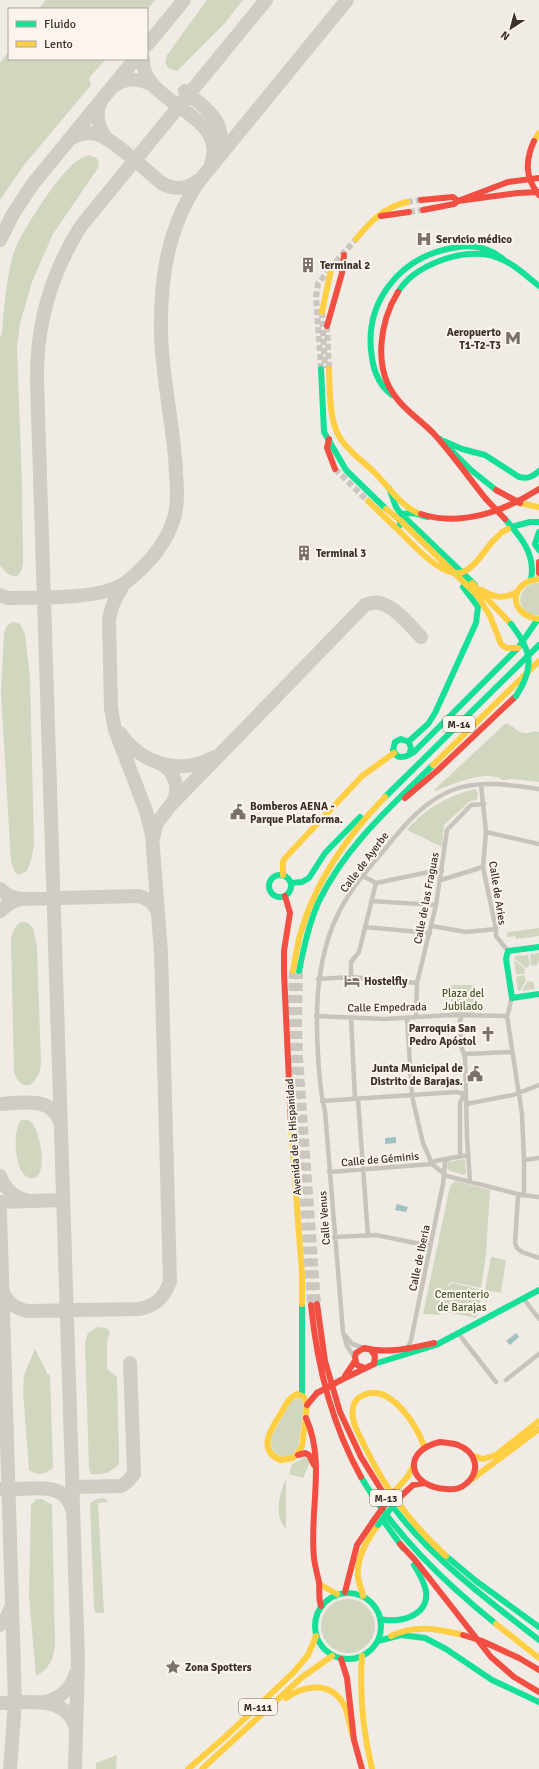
<svg xmlns="http://www.w3.org/2000/svg" width="539" height="1769" font-family="Signika,sans-serif">
<style>
.green{fill:#d1d6bf}
.water{fill:#a1c2c1}
.lines{fill:none;stroke-linecap:round;stroke-linejoin:round}
.taxiway{stroke:#d0ccc6;stroke-width:14}
.secondary-tunnel{stroke:#ccc6c0;stroke-width:6;stroke-dasharray:6 3;stroke-linecap:butt}
.highway-tunnel{stroke:#ccc6c0;stroke-width:8;stroke-dasharray:8 4;stroke-linecap:butt}
.street{stroke:#c9c3be;stroke-width:4.5}
.fast{stroke:#16e098;stroke-width:6}
.slow{stroke:#ffcf43;stroke-width:6}
.jam{stroke:#f24e42;stroke-width:6}
.fast-bridge{stroke:#16e098;stroke-width:6}
.slow-bridge{stroke:#ffcf43;stroke-width:6}
.jam-bridge{stroke:#f24e42;stroke-width:6}
.labels{text-anchor:middle;stroke-width:4;stroke-linejoin:round;paint-order:stroke}
.shield{fill:#fbf5ee;stroke:#756b66;stroke-width:1}
.shield-label{font-size:10px;font-weight:bold;fill:#3b302b}
.poi-label{font-size:11px;font-weight:bold;fill:#3b302b;stroke:#fbf5ee;text-anchor:start}
.street-label{font-size:11px;fill:#3b302b;stroke:#fbf5ee}
.park-label{font-size:11px;fill:#4a5a2e;stroke:#fbf5ee}
</style>
<rect width="100%" height="100%" fill="#f0ebe5"/>
<path class="green" d="M 46,0 L 155,0 L 147,10 L 39,9 Z
M 207,0 L 243,0 L 224,24 L 177,71 L 168,68 L 165,62 L 167,55 Z
M 9,51 L 9,59 L 106,59 L 89,78 L 91,85 L 24,165 L 0,200 L 0,63 Z
M 89,155 L 96,158 L 99,162 L 98,168 L 53,234 L 32,282 L 20,323 L 17,348 L 22,484 L 23,562 L 22,569 L 18,576 C 9,577 5,572 0,565 L 0,338 L 2,334 C 4,308 6,281 13,255 C 17,239 49,190 61,177 C 68,168 78,158 89,155 Z
M 535,583 L 539,583 L 539,615 C 517,617 513,588 535,583 Z
M 14,622 L 20,624 L 25,634 L 30,677 L 34,845 L 31,860 L 27,871 L 19,875 L 15,872 L 11,862 L 1,692 L 4,634 C 6,627 7,624 14,622 Z
M 506,723 C 522,731 517,736 536,731 L 539,732 L 539,782 L 512,779 L 503,780 C 486,769 453,784 436,791 L 434,790 Z
M 475,789 L 478,792 L 477,800 L 470,801 L 444,825 L 442,847 L 407,830 C 425,808 448,796 475,789 Z
M 21,922 L 27,922 L 33,928 L 37,947 L 41,1064 C 40,1073 37,1079 30,1085 L 23,1085 L 17,1079 L 14,1072 L 11,940 C 12,932 14,927 21,922 Z
M 539,928 L 539,936 L 516,939 L 515,936 L 507,937 L 507,932 Z
M 539,953 L 539,962 L 536,966 L 531,965 L 530,954 Z
M 528,955 L 530,965 L 526,968 L 514,958 L 516,956 Z
M 514,960 L 525,969 L 524,974 L 516,974 Z
M 524,975 L 526,980 L 520,991 L 518,990 L 516,977 Z
M 528,981 L 533,982 L 535,989 L 522,991 Z
M 451,985 L 474,985 L 475,1013 L 451,1013 Z
M 21,1120 C 24,1120 27,1119 30,1121 C 41,1129 50,1182 30,1178 C 14,1175 12,1130 21,1120 Z
M 465,1159 L 466,1173 L 464,1175 L 448,1170 L 447,1168 L 448,1162 Z
M 455,1181 L 490,1190 L 486,1254 L 481,1288 L 452,1282 L 448,1284 L 440,1315 L 423,1314 L 450,1186 Z
M 491,1257 L 506,1260 L 501,1293 L 485,1290 Z
M 452,1283 L 483,1290 L 476,1318 L 441,1311 L 447,1287 Z
M 97,1327 L 106,1328 L 110,1332 L 107,1341 L 107,1369 L 117,1377 L 119,1454 L 119,1464 C 111,1472 103,1476 91,1474 L 89,1468 L 85,1342 L 88,1333 Z
M 35,1349 L 48,1375 L 50,1374 L 53,1468 C 44,1475 38,1476 29,1470 L 23,1392 L 24,1375 Z
M 298,1398 L 303,1402 L 304,1406 L 298,1448 L 291,1456 C 279,1461 269,1450 271,1438 L 291,1401 Z
M 305,1457 L 309,1458 L 310,1462 L 303,1478 L 289,1474 L 292,1464 Z
M 286,1479 L 286,1529 C 273,1517 280,1492 286,1479 Z
M 104,1498 L 109,1502 L 98,1503 L 104,1613 L 96,1613 L 94,1608 L 90,1503 L 97,1499 Z
M 36,1499 L 42,1499 L 52,1505 L 55,1644 C 54,1659 49,1669 36,1676 L 29,1596 L 31,1505 Z
M321 1626a27 27 0 1 1 54 0a27 27 0 1 1-54 0Z
M 117,1755 L 116,1769 L 96,1769 L 96,1763 Z"/>
<path class="water" d="M 396,1137 L 396,1143 L 385,1144 L 385,1138 Z
M 397,1204 L 408,1207 L 406,1212 L 395,1210 Z
M 516,1333 L 519,1337 L 510,1345 L 506,1341 Z"/>
<g class="lines">
<path class="taxiway" d="M 147,45 L 184,0
M 143,59 C 141,105 230,113 211,164
M 114,86 C 127,77 139,78 153,85
M 185,91 C 204,107 230,123 217,151
M 101,101 C 95,114 98,128 107,139
M 69,139 C 77,135 86,131 96,134 C 113,138 147,172 163,184 C 175,190 188,189 199,180
M 0,240 L 13,214 L 32,185 L 135,59
M 0,595 L 8,598 C 38,597 86,599 113,589 C 125,585 135,575 144,566 C 160,550 172,532 176,509 C 178,497 177,485 176,473 C 174,426 162,380 161,332 C 160,278 168,225 200,180 L 347,0
M 120,733 C 141,764 180,776 214,757
M 159,763 C 175,770 181,789 172,804
M 153,838 L 157,823 L 169,807 L 365,605 C 387,594 407,623 421,637
M 0,889 L 9,896 L 20,899 L 139,896 L 151,901 L 158,912
M 0,911 L 10,903 L 20,899
M 0,1104 C 21,1103 52,1096 60,1122
M 0,1176 C 5,1189 14,1197 26,1200
M 0,1202 L 63,1200
M 0,1212 L 15,1703 L 10,1769
M 2,1289 C 6,1302 14,1308 27,1311 L 139,1309 C 156,1306 165,1297 170,1281 L 161,953 L 152,835 L 146,811 L 115,730 L 111,708 L 109,619 L 113,604 L 123,585
M 72,1487 L 121,1486 L 127,1482 L 134,1474 L 130,1363
M 0,1489 C 24,1492 63,1477 72,1509
M 0,1625 L 7,1617 L 12,1605
M 45,1702 C 61,1698 72,1687 76,1673
M 0,1703 C 27,1703 67,1694 76,1729
M 75,1769 L 78,1662 L 37,382 C 36,325 51,273 81,226 L 266,0"/>
<path class="secondary-tunnel" d="M 407,202 L 421,200
M 409,212 L 423,210
M 331,270 L 339,258 L 356,239
M 322,312 L 325,368
M 327,326 L 329,369
M 321,369 L 316,297 L 318,284 L 327,272
M 335,469 L 368,501"/>
<path class="highway-tunnel" d="M 293,971 L 291,1018 L 311,1305
M 299,971 L 298,1018 L 299,1058 L 317,1304"/>
<path class="street" d="M 481,785 L 486,832 L 483,867 L 496,929 L 496,936 L 508,951
M 486,832 L 539,844
M 363,876 L 376,883
M 441,880 L 483,867
M 376,883 L 434,871 L 442,871
M 371,901 L 436,905
M 432,926 L 466,932 L 496,929
M 365,927 L 430,933
M 351,977 L 351,962 L 359,952 L 376,883
M 318,979 L 351,977 L 417,983
M 512,998 C 509,1004 510,1010 507,1016 L 522,1114 L 524,1160 L 524,1191 L 522,1195 L 518,1196 L 515,1243 L 517,1248 L 522,1252 L 539,1258
M 462,1015 L 460,1021 L 461,1046 L 465,1057 L 467,1137 L 470,1182
M 316,1016 L 384,1019 L 452,1015 L 507,1016
M 416,1016 L 417,983 L 436,905 L 447,830 L 471,805 L 484,804
M 351,1018 L 355,1099
M 407,1018 L 412,1096 L 423,1143 L 432,1164 L 447,1176 L 522,1195 L 539,1197
M 465,1054 L 512,1052
M 358,1099 L 368,1236
M 322,1101 L 456,1092 L 465,1094
M 466,1104 L 513,1095 L 539,1085
M 460,1157 L 460,1102 L 465,1094
M 524,1160 L 539,1158
M 329,1172 L 432,1164 L 435,1161 L 468,1155
M 334,1237 L 376,1235 L 430,1246
M 523,1298 L 539,1319
M 343,1333 L 352,1344 L 364,1348
M 458,1333 L 496,1382
M 407,1350 L 411,1340 L 443,1184 L 445,1162 L 447,1160
M 355,1358 L 347,1346 L 343,1332 L 325,1111 C 320,1092 319,1074 318,1054 C 315,1005 317,954 340,910 C 352,887 369,868 385,849 C 404,825 425,800 455,789 C 481,780 513,785 539,789
M 506,1380 L 539,1354"/>
<path class="fast" d="M 398,292 C 414,265 464,247 493,256 C 511,261 525,275 539,286
M 321,369 L 324,432 L 346,470 L 386,509
M 392,395 C 380,386 374,372 372,358 C 363,304 398,258 452,248 C 471,244 488,246 503,259
M 440,439 L 471,470 L 496,490
M 444,441 L 462,449 L 485,455 L 519,477 C 528,479 532,477 539,471
M 389,488 L 396,507 L 401,514 L 475,585
M 505,519 C 520,536 536,554 531,579
M 400,525 L 401,514 L 413,513 L 428,517
M 515,526 L 530,522 L 539,522
M 539,532 L 535,544 L 539,550
M 408,742 L 428,724 L 435,713 L 476,623 L 478,607 L 463,587
M 409,755 L 411,749 L 409,742 L 401,739 L 395,742 L 393,750 L 397,756 C 403,759 409,755 414,752 L 518,648 L 538,619
M 385,797 L 539,645
M269 886a11 11 0 1 1 22 0a11 11 0 1 1-22 0Z
M 291,883 L 302,882 L 309,878 L 325,853 L 360,817
M 539,947 L 508,951 L 506,959 L 512,998 L 539,994
M 299,971 C 304,947 309,923 319,901 C 345,847 390,807 433,765
M 302,1304 L 302,1396
M 374,1364 L 436,1345 L 539,1290
M 361,1477 C 395,1535 444,1582 496,1624
M 382,1491 C 420,1550 484,1597 539,1640
M 382,1519 L 403,1548
M 446,1556 L 476,1581 L 539,1627
M315 1626a33 33 0 1 1 66 0a33 33 0 1 1-66 0Z
M 380,1619 C 399,1623 429,1617 426,1591 C 424,1582 419,1573 414,1565
M 378,1641 L 401,1635 L 425,1638 L 446,1649 L 492,1680 L 539,1702"/>
<path class="slow" d="M 534,141 L 539,133
M 356,239 C 370,222 384,207 407,202
M 322,312 L 331,270
M 329,369 C 330,389 329,411 336,430 C 343,448 362,460 375,473 C 388,486 402,508 421,514
M 368,501 L 394,526
M 520,503 L 539,507
M 386,509 L 401,521 L 477,595 L 490,616 L 501,644 L 506,648 L 518,648
M 493,541 L 502,532 L 508,529
M 539,579 C 508,582 508,615 539,619
M 472,583 L 511,624
M 482,590 C 494,598 504,599 517,592
M 433,765 L 539,661
M 283,875 L 283,861 L 287,856 L 362,776 L 394,753
M 293,971 C 295,959 297,946 300,935 C 315,881 347,836 385,797
M 291,1125 L 302,1275 L 302,1304
M 297,1394 L 304,1397 L 307,1405 L 302,1446 L 298,1453 L 293,1458 L 280,1460 C 256,1449 272,1428 281,1413 C 286,1405 288,1398 297,1394 Z
M 424,1447 C 418,1426 390,1383 364,1395 C 358,1397 354,1401 353,1408 C 350,1420 359,1434 364,1445 C 386,1490 409,1522 446,1556
M 474,1456 L 483,1459 L 496,1455 L 539,1421
M 472,1479 L 539,1429
M 394,1492 L 408,1476 L 414,1465
M 319,1584 L 337,1594
M 363,1596 C 362,1590 359,1584 358,1577 C 356,1558 367,1540 378,1525
M 496,1624 L 539,1658
M 391,1636 C 415,1624 438,1629 463,1635
M 362,1656 C 359,1695 363,1731 372,1769
M 286,1698 C 305,1684 333,1681 345,1707 C 349,1717 350,1729 354,1740
M 188,1769 L 225,1737 L 293,1673 L 308,1655 L 316,1636
M 202,1769 L 301,1678 L 332,1656"/>
<path class="jam" d="M 421,200 L 453,197 L 458,201 L 518,193 L 539,192
M 423,210 L 454,204 L 458,201 L 508,182 L 539,178
M 381,216 L 409,212
M 398,292 C 380,321 373,367 395,396 C 405,411 422,421 434,434 C 453,455 469,478 486,499
M 327,326 L 342,273 L 344,255
M 329,439 L 327,448 L 335,469
M 421,514 C 461,527 505,511 539,489
M 539,562 L 539,573
M 405,798 L 438,770 L 516,696
M 285,896 L 290,913 L 284,951 L 284,973 L 291,1125
M 317,1304 L 325,1361 L 340,1412 L 361,1457 L 382,1491
M 311,1305 C 317,1366 331,1423 361,1477
M 365,1368 L 357,1365 L 355,1358 L 356,1353 L 364,1348 C 386,1354 412,1348 434,1343
M 345,1376 L 355,1361
M 341,1380 L 374,1364 L 375,1356 L 371,1350
M 307,1405 L 317,1393
M 306,1418 C 326,1462 309,1511 314,1558 C 315,1566 317,1574 319,1582 C 320,1590 318,1598 321,1606
M 440,1442 C 446,1443 453,1443 458,1445 C 476,1452 481,1470 467,1483 C 462,1488 454,1490 447,1489 C 409,1488 400,1451 440,1442 Z
M 298,1455 L 305,1453 L 309,1455 L 314,1465
M 399,1498 L 413,1485 L 424,1483
M 400,1544 L 415,1560 L 491,1657 L 514,1677 L 539,1692
M 345,1592 L 357,1545 L 374,1520
M 482,1641 L 519,1658 L 539,1670
M 341,1659 L 347,1678 L 354,1740 L 362,1769"/>
<path class="fast-bridge" d="M 511,624 C 532,651 535,667 516,696
M 378,1525 L 399,1498"/>
<path class="slow-bridge" d="M 394,526 C 408,539 443,581 463,572 C 476,566 484,551 493,541"/>
<path class="jam-bridge" d="M 534,141 C 525,161 525,178 539,195
M 496,490 L 520,503
M 486,499 L 505,519
M 317,1393 L 341,1380
M 374,1520 L 394,1492
M 463,1635 L 482,1641"/>
</g>
<defs>
<symbol id="hospital-bare" viewBox="-9 -9 18 18"><path d="M-5-5h3v3.5h4V-5h3V5h-3V1.5h-4V5h-3Z" fill="#7a716c" stroke="#fbf5ee" stroke-width="2.5" paint-order="stroke"/></symbol>
<symbol id="building-bare" viewBox="-9 -9 18 18"><path d="M-4-6H4V6H1V3H-1V6H-4ZM-2.5-4.3h1.7v1.8h-1.7ZM.8-4.3h1.7v1.8H.8ZM-2.5-1h1.7V.8h-1.7ZM.8-1h1.7V.8H.8Z" fill="#7a716c" stroke="#fbf5ee" stroke-width="2.5" paint-order="stroke"/></symbol>
<symbol id="metro-bare" viewBox="-9 -9 18 18"><path d="M-5.5 5V-5H-3L0 0L3-5H5.5V5H3V-.5L0 4L-3-.5V5Z" fill="#7a716c" stroke="#fbf5ee" stroke-width="2.5" paint-order="stroke"/></symbol>
<symbol id="civic-bare" viewBox="-9 -9 18 18"><path d="M-.6-6.5H3V-4.5H.6V-3L4-1V1h2V6H-6V1h2V-1L-.6-3ZM-1.2 2.5V6h2.4V2.5Z" fill="#7a716c" stroke="#fbf5ee" stroke-width="2.5" paint-order="stroke"/></symbol>
<symbol id="hotel-bare" viewBox="-9 -9 18 18"><path d="M-6-4.5h1.5V1H6V5H4.5V3h-9V5H-6ZM-4 0a1.8 1.8 0 1 1 3.6 0ZM.5 0V-2.5h3Q6-2.5 6 0Z" fill="#7a716c" stroke="#fbf5ee" stroke-width="2.5" paint-order="stroke"/></symbol>
<symbol id="church-bare" viewBox="-9 -9 18 18"><path d="M-1.2-6h2.4v3.5h3.3v2.4h-3.3V6h-2.4V-.1h-3.3v-2.4h3.3Z" fill="#7a716c" stroke="#fbf5ee" stroke-width="2.5" paint-order="stroke"/></symbol>
<symbol id="sight-bare" viewBox="-9 -9 18 18"><path d="M0-6L1.8-2.2L6-1.7L2.9 1.2L3.7 5.4L0 3.3L-3.7 5.4L-2.9 1.2L-6-1.7L-1.8-2.2Z" fill="#7a716c" stroke="#fbf5ee" stroke-width="2.5" paint-order="stroke"/></symbol>
</defs>
<g fill-rule="evenodd">
<use href="#hospital-bare" x="413" y="228" width="22" height="22"/>
<use href="#building-bare" x="297" y="254" width="22" height="22"/>
<use href="#metro-bare" x="502" y="327" width="22" height="22"/>
<use href="#building-bare" x="293" y="542" width="22" height="22"/>
<use href="#civic-bare" x="227" y="801" width="22" height="22"/>
<use href="#hotel-bare" x="341" y="970" width="22" height="22"/>
<use href="#church-bare" x="477" y="1023" width="22" height="22"/>
<use href="#civic-bare" x="464" y="1063" width="22" height="22"/>
<use href="#sight-bare" x="162" y="1656" width="22" height="22"/>
</g>
<g class="labels">
<g class="shield">
<rect x="443" y="716" width="32" height="16" rx="3"/>
<rect x="370" y="1490" width="32" height="16" rx="3"/>
<rect x="239" y="1699" width="38" height="16" rx="3"/>
</g>
<g class="shield-label">
<text x="459" y="728">M-14</text>
<text x="386" y="1502">M-13</text>
<text x="258" y="1711">M-111</text>
</g>
<g class="poi-label">
<text x="436" y="243">Servicio médico</text>
<text x="320" y="269">Terminal 2</text>
<text x="501" y="336" text-anchor="end">Aeropuerto<tspan x="501" dy="13">T1-T2-T3</tspan></text>
<text x="316" y="557">Terminal 3</text>
<text x="250" y="810">Bomberos AENA -<tspan x="250" dy="13">Parque Plataforma.</tspan></text>
<text x="364" y="985">Hostelfly</text>
<text x="476" y="1032" text-anchor="end">Parroquia San<tspan x="476" dy="13">Pedro Apóstol</tspan></text>
<text x="463" y="1072" text-anchor="end">Junta Municipal de<tspan x="463" dy="13">Distrito de Barajas.</tspan></text>
<text x="185" y="1671">Zona Spotters</text>
</g>
<g class="street-label">
<text transform="translate(364 862) rotate(-53)" y="4">Calle de Ayerbe</text>
<text transform="translate(498 893) rotate(81)" y="4">Calle de Aries</text>
<text transform="translate(426 898) rotate(-79)" y="4">Calle de las Fraguas</text>
<text transform="translate(387 1007) rotate(-1)" y="4">Calle Empedrada</text>
<text transform="translate(293 1137) rotate(-94)" y="4">Avenida de la Hispanidad</text>
<text transform="translate(380 1159) rotate(-5)" y="4">Calle de Géminis</text>
<text transform="translate(324 1218) rotate(-94)" y="4">Calle Venus</text>
<text transform="translate(419 1258) rotate(-78)" y="4">Calle de Iberia</text>
</g>
<g class="park-label">
<text x="463" y="997">Plaza del<tspan x="463" dy="13">Jubilado</tspan></text>
<text x="462" y="1298">Cementerio<tspan x="462" dy="13">de Barajas</tspan></text>
</g>
</g>
<rect x="8" y="8" width="140" height="52" fill="#fbf5ee" stroke="#aea6a0"/>
<rect x="16" y="21" width="20" height="6" fill="#16e098" stroke="#aea6a0"/>
<text x="44" y="28" font-size="12" fill="#3b302b">Fluido</text>
<rect x="16" y="41" width="20" height="6" fill="#ffcf43" stroke="#aea6a0"/>
<text x="44" y="48" font-size="12" fill="#3b302b">Lento</text>
<g transform="translate(511 28) rotate(216)" stroke="#fbf5ee" stroke-width="3" paint-order="stroke">
<path d="M0-3L7 15L0 10L-7 15Z" fill="#3b302b"/>
<text y="-6" font-size="11" font-weight="bold" text-anchor="middle" fill="#3b302b">N</text>
</g>
</svg>
